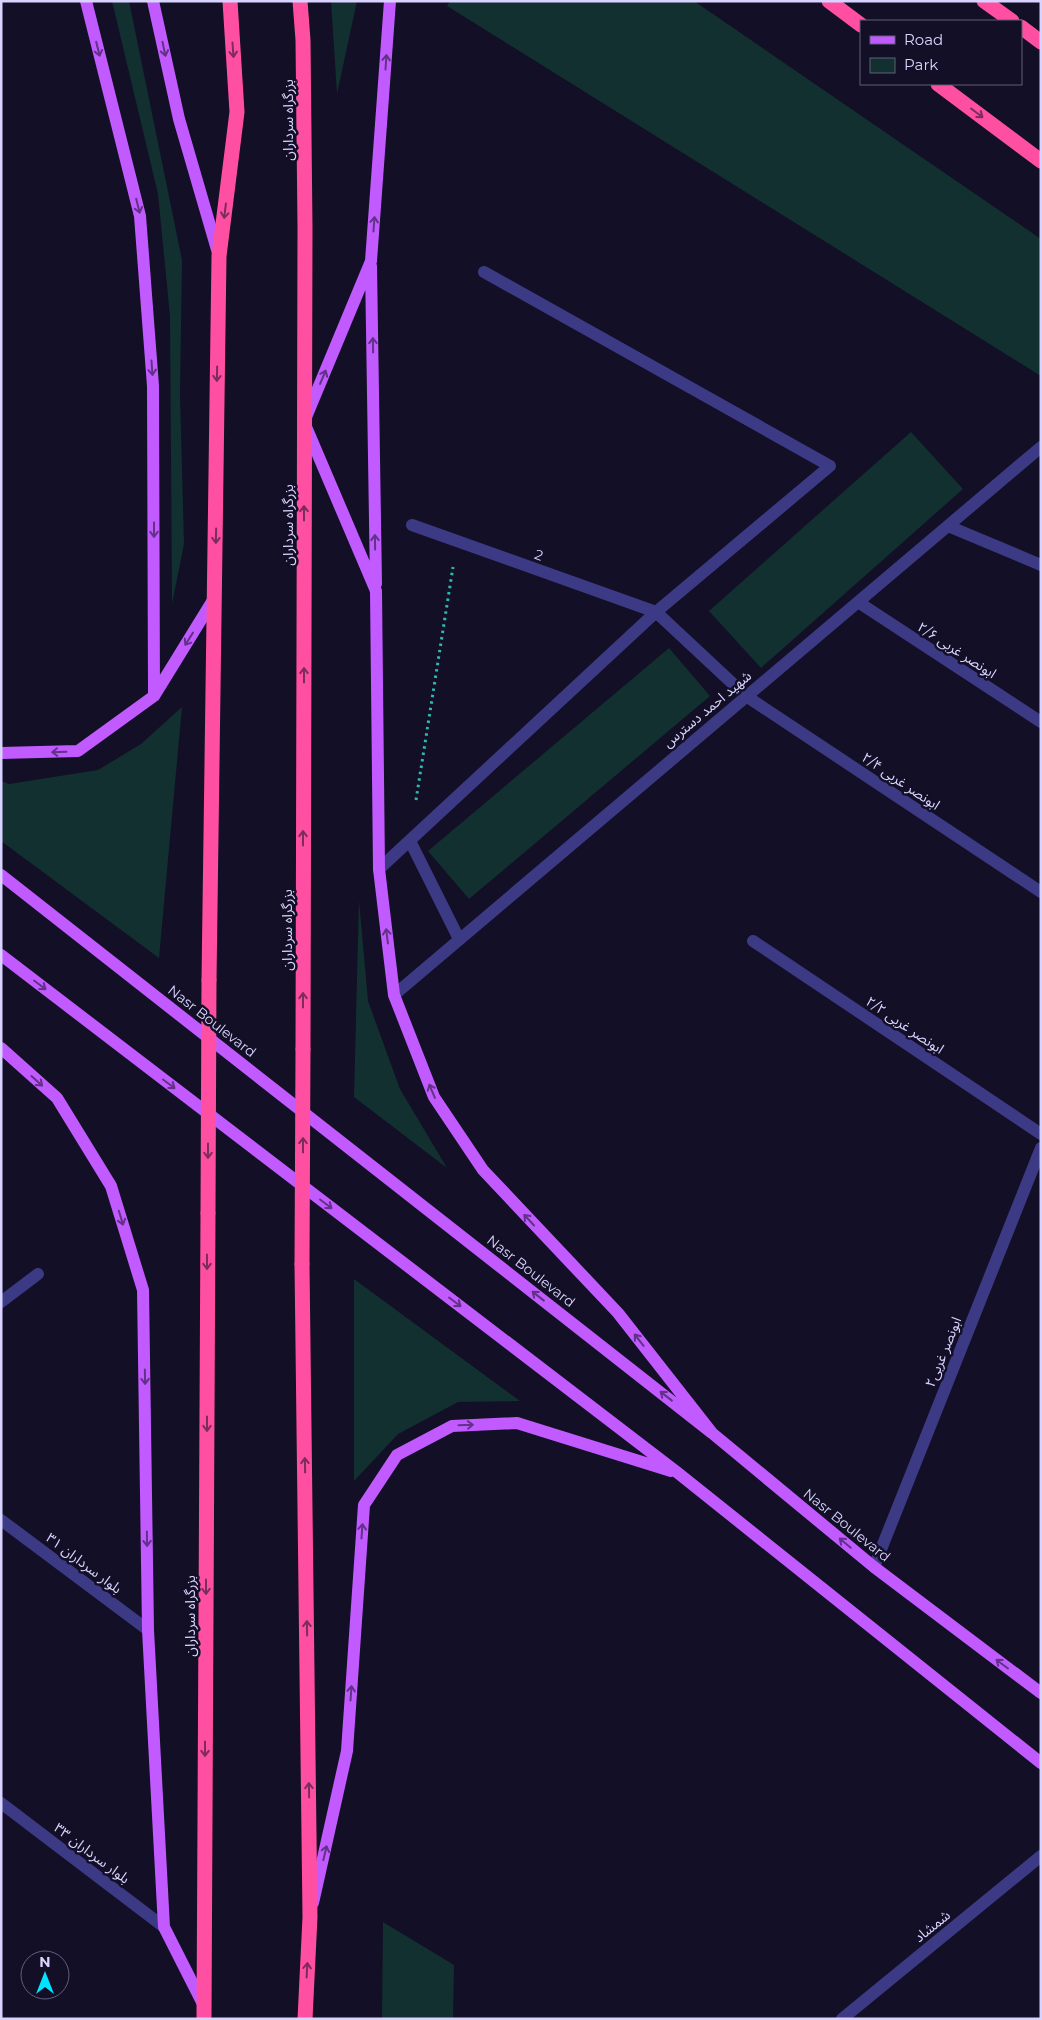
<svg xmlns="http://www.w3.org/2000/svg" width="1042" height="2020" font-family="Montserrat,'Noto Sans Arabic',sans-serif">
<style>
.green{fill:#12302f}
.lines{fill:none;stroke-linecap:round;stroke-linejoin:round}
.path{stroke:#2fb8b0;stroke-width:3;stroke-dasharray:2.5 4;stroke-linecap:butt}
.minor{stroke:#3d3a85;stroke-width:12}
.major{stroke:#c25bff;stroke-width:12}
.highway{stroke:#ff4fa3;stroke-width:15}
.highway-bridge{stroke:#ff4fa3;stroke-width:15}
.oneway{stroke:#623188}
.oneway2{stroke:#7d2c5e}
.labels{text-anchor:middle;stroke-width:5;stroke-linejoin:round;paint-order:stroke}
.street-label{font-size:14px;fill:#d9d4ff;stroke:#130f26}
</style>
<rect width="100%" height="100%" fill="#130f26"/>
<path class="green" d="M 112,1 L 129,1 L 182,260 L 180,394 L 184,544 L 172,604 L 170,316 L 158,194 Z
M 331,1 L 357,1 L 337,94 Z
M 450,1 L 694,1 L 1041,239 L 1041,376 L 447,6 Z
M 911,432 L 963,489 L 761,668 L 709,611 Z
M 669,648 L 710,696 L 469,899 L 428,851 Z
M 182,707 L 159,958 L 1,841 L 1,781 L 9,784 L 98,770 L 141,744 Z
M 359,900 L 368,1001 L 400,1089 L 447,1168 L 354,1097 Z
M 354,1279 L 520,1401 L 458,1402 L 398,1434 L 354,1481 Z
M 383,1922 L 454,1965 L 453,2019 L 382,2019 Z"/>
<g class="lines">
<path class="path" d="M 416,800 L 453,567"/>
<path class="minor" d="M 412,525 L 656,612 L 746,696 L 1041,892
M 948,526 L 1041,565
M 858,602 L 1041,722
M 410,841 L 459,939
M 379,869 L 656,612 L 830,466 L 484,272
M 753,941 L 1041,1134
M 394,995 L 1041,447
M 1,1302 L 38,1274
M 1,1520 L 148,1630
M 874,1567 L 1041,1148
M 1,1803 L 164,1927
M 842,2019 L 1041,1856"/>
<path class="major" d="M 86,1 L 140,216 L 153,386 L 154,696
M 153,1 L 179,119 L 218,253
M 390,1 L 371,261 L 304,422 L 376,591 L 379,869 L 394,995 L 434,1097 L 483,1170 L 618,1313 L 712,1433
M 371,266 L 376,584
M 1,753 L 78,751 L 154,696 L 215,597
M 1,875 L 712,1433 L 874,1567 L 1041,1693
M 1,955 L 678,1473 L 1041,1763
M 1,1048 L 57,1098 L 111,1186 L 143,1290 L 148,1630 L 164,1927 L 204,2006
M 313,1903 L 347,1751 L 364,1505 L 397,1455 L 452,1426 L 517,1423 L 671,1471"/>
<path class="highway" d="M 300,1 L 303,40 L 305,228 L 303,1049
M 829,1 L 861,25
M 984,1 L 1012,21
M 1021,27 L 1041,42
M 938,84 L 1041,161
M 209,980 L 219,256 L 237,112 L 230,1
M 302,1264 L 310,1917 L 305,2019
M 204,2019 L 208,1213"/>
<path class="highway-bridge" d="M 208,1213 L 209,980
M 302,1264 L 303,1049"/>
</g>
<defs><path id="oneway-shaft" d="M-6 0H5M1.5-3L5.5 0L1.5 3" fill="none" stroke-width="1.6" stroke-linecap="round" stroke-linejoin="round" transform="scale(1.25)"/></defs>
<g class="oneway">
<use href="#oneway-shaft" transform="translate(98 49) rotate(76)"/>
<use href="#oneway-shaft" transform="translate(164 49) rotate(78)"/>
<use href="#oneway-shaft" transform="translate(386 62) rotate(-86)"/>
<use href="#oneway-shaft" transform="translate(138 206) rotate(76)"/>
<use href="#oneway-shaft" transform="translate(374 224) rotate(-86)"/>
<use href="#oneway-shaft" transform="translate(373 345) rotate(-91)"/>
<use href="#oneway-shaft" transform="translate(152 368) rotate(86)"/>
<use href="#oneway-shaft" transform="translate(323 377) rotate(-67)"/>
<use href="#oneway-shaft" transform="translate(154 530) rotate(90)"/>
<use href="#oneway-shaft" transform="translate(375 542) rotate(-91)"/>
<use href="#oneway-shaft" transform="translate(189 639) rotate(122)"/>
<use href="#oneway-shaft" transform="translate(59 752) rotate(178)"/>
<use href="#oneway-shaft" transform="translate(387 936) rotate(-97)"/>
<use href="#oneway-shaft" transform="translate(40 985) rotate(37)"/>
<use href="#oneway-shaft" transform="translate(37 1081) rotate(42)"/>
<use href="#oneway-shaft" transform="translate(169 1084) rotate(37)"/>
<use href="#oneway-shaft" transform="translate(432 1091) rotate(-113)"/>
<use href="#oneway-shaft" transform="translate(326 1204) rotate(37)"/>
<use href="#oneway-shaft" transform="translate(121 1218) rotate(73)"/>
<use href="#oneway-shaft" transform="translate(529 1220) rotate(-133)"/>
<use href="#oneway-shaft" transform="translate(538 1296) rotate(-142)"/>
<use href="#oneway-shaft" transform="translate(455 1302) rotate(37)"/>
<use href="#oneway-shaft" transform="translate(639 1340) rotate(-128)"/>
<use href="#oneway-shaft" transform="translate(145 1377) rotate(89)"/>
<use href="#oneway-shaft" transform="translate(666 1396) rotate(-142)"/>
<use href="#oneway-shaft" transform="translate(466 1425) rotate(-2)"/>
<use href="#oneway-shaft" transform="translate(362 1531) rotate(-86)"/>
<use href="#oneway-shaft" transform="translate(147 1539) rotate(89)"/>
<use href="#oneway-shaft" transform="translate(845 1543) rotate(-140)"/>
<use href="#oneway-shaft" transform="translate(1002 1664) rotate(-143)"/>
<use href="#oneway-shaft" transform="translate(351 1693) rotate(-86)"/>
<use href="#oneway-shaft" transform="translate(325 1853) rotate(-77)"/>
</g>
<g class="oneway2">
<use href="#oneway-shaft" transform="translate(233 50) rotate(86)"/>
<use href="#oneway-shaft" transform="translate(977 113) rotate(37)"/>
<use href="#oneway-shaft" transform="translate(225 211) rotate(97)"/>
<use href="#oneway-shaft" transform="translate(217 374) rotate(91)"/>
<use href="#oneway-shaft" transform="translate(304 513) rotate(-90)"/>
<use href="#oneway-shaft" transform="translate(216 536) rotate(91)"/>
<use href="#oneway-shaft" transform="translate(304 675) rotate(-90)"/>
<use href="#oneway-shaft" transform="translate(303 838) rotate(-90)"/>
<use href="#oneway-shaft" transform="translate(303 1000) rotate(-90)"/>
<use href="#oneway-shaft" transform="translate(303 1145) rotate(-90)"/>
<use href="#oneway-shaft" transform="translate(208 1151) rotate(90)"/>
<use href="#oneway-shaft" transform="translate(207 1262) rotate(90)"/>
<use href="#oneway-shaft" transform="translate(207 1424) rotate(90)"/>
<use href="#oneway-shaft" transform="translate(305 1465) rotate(-91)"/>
<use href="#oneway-shaft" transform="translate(206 1587) rotate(90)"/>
<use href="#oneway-shaft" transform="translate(307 1628) rotate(-91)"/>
<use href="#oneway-shaft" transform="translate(205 1749) rotate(90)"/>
<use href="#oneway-shaft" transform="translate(309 1790) rotate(-91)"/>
<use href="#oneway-shaft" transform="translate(307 1970) rotate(-87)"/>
</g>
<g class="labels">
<g class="street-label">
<text transform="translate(288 120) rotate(-90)" y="5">بزرگراه سرداران</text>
<text transform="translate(288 525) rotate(-90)" y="5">بزرگراه سرداران</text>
<text transform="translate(539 555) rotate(20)" y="5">2</text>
<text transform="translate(957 650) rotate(33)" y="5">ابونصر غربی ۲/۶</text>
<text transform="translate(707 709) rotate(-40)" y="5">شهید احمد دسترس</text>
<text transform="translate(901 781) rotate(34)" y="5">ابونصر غربی ۲/۴</text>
<text transform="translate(287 930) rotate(-90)" y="5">بزرگراه سرداران</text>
<text transform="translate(212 1021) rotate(38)" y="5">Nasr Boulevard</text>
<text transform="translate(905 1025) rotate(34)" y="5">ابونصر غربی ۲/۲</text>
<text transform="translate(531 1271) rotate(38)" y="5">Nasr Boulevard</text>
<text transform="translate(943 1352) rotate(-68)" y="5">۲ابونصر غربی</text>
<text transform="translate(847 1525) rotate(39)" y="5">Nasr Boulevard</text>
<text transform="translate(84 1563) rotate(37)" y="5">بلوار سرداران ۳۱</text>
<text transform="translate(190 1616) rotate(-90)" y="5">بزرگراه سرداران</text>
<text transform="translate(92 1853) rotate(37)" y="5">بلوار سرداران ۳۳</text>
<text transform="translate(932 1926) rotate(-39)" y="5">شمشاد</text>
</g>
</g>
<rect width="1042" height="2020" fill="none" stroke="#d9d4ff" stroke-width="5"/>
<rect x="860" y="20" width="162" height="65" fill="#130f26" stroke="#625e7d"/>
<rect x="870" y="36" width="25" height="8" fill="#c25bff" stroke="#625e7d"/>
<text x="904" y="45" font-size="15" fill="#d9d4ff">Road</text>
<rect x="870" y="58" width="25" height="15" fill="#12302f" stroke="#625e7d"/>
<text x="904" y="70" font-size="15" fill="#d9d4ff">Park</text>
<g transform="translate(45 1975)"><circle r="24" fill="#130f26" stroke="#625e7d"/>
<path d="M0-4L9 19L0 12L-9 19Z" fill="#00e5ff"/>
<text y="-8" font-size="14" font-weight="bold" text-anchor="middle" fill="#d9d4ff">N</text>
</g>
</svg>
